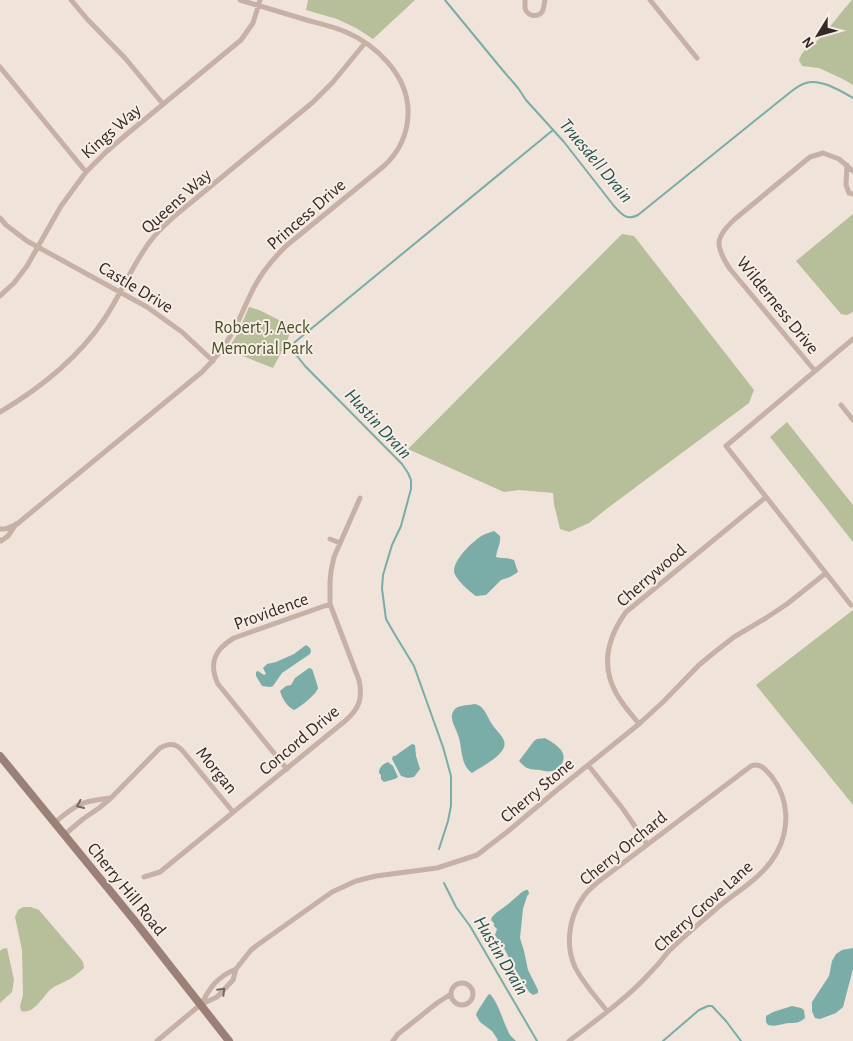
<svg xmlns="http://www.w3.org/2000/svg" width="853" height="1041" font-family="'Alegreya Sans',sans-serif">
<style>
.green{fill:#b6be9a}
.water{fill:#7aaca8}
.lines{fill:none;stroke-linecap:round;stroke-linejoin:round}
.stream{stroke:#7aaca8;stroke-width:2}
.street{stroke:#c7b1a6;stroke-width:5}
.secondary{stroke:#9b8077;stroke-width:8}
.oneway{stroke:#766660}
.labels{text-anchor:middle;stroke-width:4;stroke-linejoin:round;paint-order:stroke}
.street-label{font-size:18px;fill:#342927;stroke:#f8ede5}
.park-label{font-size:18px;fill:#47512b;stroke:#f8ede5}
.water-label{font-size:19px;font-style:italic;fill:#1e5351;stroke:#f8ede5}
</style>
<rect width="100%" height="100%" fill="#f0e3d9"/>
<path class="green" d="M 308,0 L 415,0 L 373,39 L 356,28 L 337,19 L 306,10 Z
M 852,0 L 853,0 L 853,85 L 843,79 L 819,68 L 802,66 L 799,60 C 804,47 809,49 818,40 C 830,28 840,13 852,0 Z
M 853,214 L 853,312 L 847,315 L 841,314 L 796,261 Z
M 622,234 L 634,236 L 754,390 L 749,403 L 609,507 L 589,523 L 569,532 L 560,529 L 554,504 L 553,493 L 519,490 L 504,492 L 408,449 Z
M 249,307 L 259,310 L 291,326 L 288,339 L 273,368 L 243,356 L 228,349 L 238,333 Z
M 787,422 L 853,505 L 853,542 L 770,437 Z
M 853,610 L 853,805 L 756,685 Z
M 23,907 L 31,907 L 39,910 L 80,958 L 83,962 L 84,968 C 79,972 74,977 68,980 C 63,983 56,985 51,989 C 43,996 34,1015 21,1011 L 20,1006 L 23,995 L 22,950 L 15,917 L 18,910 Z
M 7,948 L 14,980 L 12,992 L 0,1003 L 0,951 L 2,949 Z"/>
<path class="water" d="M 494,531 L 500,536 C 501,544 497,549 496,557 C 502,559 507,557 514,560 L 518,572 L 510,577 L 501,580 L 486,595 L 476,596 C 470,592 454,578 454,571 C 454,559 473,541 483,535 C 486,534 490,532 494,531 Z
M 306,645 L 310,648 L 311,651 L 310,654 L 282,673 L 273,686 L 270,687 L 262,686 L 256,676 L 256,672 L 258,671 L 264,675 L 266,674 L 263,668 L 267,664 L 276,662 L 294,654 Z
M 309,668 L 312,669 C 313,672 318,686 318,688 C 317,694 299,708 294,710 C 287,707 282,698 280,691 L 286,686 L 291,685 L 295,678 Z
M 475,704 C 484,706 486,714 490,721 C 493,727 503,736 504,741 C 509,753 481,767 472,773 C 461,766 462,749 459,738 C 457,729 446,716 456,708 C 461,705 470,705 475,704 Z
M 545,738 C 550,741 556,744 561,750 C 567,757 562,769 552,771 C 548,772 544,771 540,770 C 529,769 527,770 519,761 L 534,741 L 537,739 Z
M 412,744 L 415,745 L 416,756 L 420,769 L 414,777 L 408,778 L 401,776 L 392,759 L 393,756 L 395,756 Z
M 388,762 L 393,766 L 398,777 L 395,779 L 384,782 L 381,779 L 381,775 L 379,773 C 379,767 383,764 388,762 Z
M 526,890 L 528,890 L 529,894 L 527,896 L 523,909 L 520,938 L 524,951 L 528,970 L 538,990 L 538,993 L 533,995 L 529,992 L 513,966 L 504,948 L 495,935 L 497,929 L 494,926 L 494,923 L 491,920 L 492,917 L 496,913 L 507,905 L 522,892 Z
M 853,948 L 853,969 L 843,1007 L 836,1013 L 820,1019 L 815,1018 L 812,1011 L 812,1002 L 829,976 L 832,961 L 836,954 L 842,950 Z
M 490,994 C 498,1002 503,1021 508,1031 C 509,1035 513,1038 516,1041 L 497,1041 L 498,1040 L 492,1031 L 480,1022 L 476,1015 L 477,1012 L 488,995 Z
M 792,1006 L 801,1008 L 804,1010 L 805,1018 C 799,1023 796,1023 789,1023 C 780,1024 777,1027 768,1025 L 766,1022 L 766,1016 L 773,1012 Z"/>
<g class="lines">
<path class="stream" d="M 445,0 L 500,67 L 518,88 L 526,100 L 564,142 L 614,206 C 621,214 627,221 638,215 L 783,98 C 790,93 797,85 806,83 C 820,78 841,91 853,98
M 439,849 L 448,821 L 451,806 L 451,776 L 443,747 L 414,666 L 394,633 L 386,619 L 382,589 L 383,575 L 392,545 L 401,526 L 411,489 L 411,480 L 408,473 L 402,464 L 305,366 L 294,352 L 293,346 L 295,342 L 553,130
M 444,883 L 456,907 L 470,926 L 537,1041
M 663,1041 L 699,1010 L 708,1006 L 712,1006 L 726,1021 L 741,1041"/>
<path class="street" d="M 71,0 L 88,20 L 125,58 L 163,104
M 525,0 C 525,1 525,7 525,8 C 527,16 537,18 542,12 C 544,9 544,4 545,0
M 650,0 L 697,58
M 0,67 L 86,172
M 847,165 L 846,185 L 849,193 L 853,194
M 0,218 L 6,225 L 27,241 L 147,307 L 182,332 L 213,361
M 0,296 L 14,283 L 27,266 L 61,206 L 86,172 L 106,152 L 127,134 L 241,40 L 253,23 L 260,0
M 815,371 L 730,269 C 714,245 715,237 736,218 L 810,157 L 823,153 L 839,159 L 853,171
M 841,405 L 853,420
M 0,412 C 39,389 77,359 103,321 C 121,295 132,264 152,239 C 159,230 168,222 177,214 L 312,103 L 333,82 L 365,43
M 0,529 L 5,529 L 17,524 L 202,372 C 213,361 223,349 231,335 C 241,318 247,299 257,282 C 265,268 275,257 286,246 L 384,166 C 400,151 409,131 408,108 C 406,74 376,45 346,32 C 335,27 322,24 310,21 C 287,14 264,7 240,0
M 330,539 L 340,543
M 0,540 L 1,541 L 8,536 L 16,524
M 851,605 L 726,446 L 853,339
M 639,724 C 631,714 622,704 616,693 C 600,664 608,637 626,612 L 766,497
M 588,765 L 623,809 L 647,844
M 287,769 L 218,684 C 208,663 215,649 234,638 L 330,604
M 54,823 C 77,804 81,801 111,798
M 64,835 L 83,819 L 99,808 L 111,798 L 160,748 C 169,743 175,743 182,750 L 233,812
M 144,877 L 160,872 L 345,721 C 359,709 363,699 359,680 L 330,604 L 330,582 L 331,571 L 334,557 L 360,498
M451 994a11 11 0 1 1 22 0a11 11 0 1 1-22 0Z
M 201,1005 C 210,987 217,977 236,969
M 157,1041 L 200,1005 L 217,997 L 233,980 L 236,969 L 251,950 L 256,946 L 332,892 L 356,881 L 376,876 L 437,868 L 477,855 L 507,832 L 557,790 L 639,724 L 663,702 L 699,665 L 711,655 L 734,637 L 766,618 L 787,604 L 826,573
M 393,1041 L 398,1034 L 437,1003 L 451,994
M 569,1041 C 595,1021 626,999 648,975 C 655,968 662,960 668,952 C 683,937 700,923 716,909 C 737,891 764,877 777,852 C 790,828 789,799 772,777 C 766,770 760,762 751,766 L 598,882 C 592,887 586,892 582,899 C 569,918 565,945 575,967 C 583,983 596,997 607,1011"/>
<path class="secondary" d="M 0,756 L 134,920 L 229,1041"/>
</g>
<defs><path id="oneway-chevron" d="M-2-3.5L2.5 0L-2 3.5" fill="none" stroke-width="1.6" stroke-linecap="round" stroke-linejoin="round" transform="scale(1.25)"/></defs>
<g class="oneway">
<use href="#oneway-chevron" transform="translate(80 805) rotate(155)"/>
<use href="#oneway-chevron" transform="translate(222 991) rotate(-45)"/>
</g>
<g class="labels">
<g class="street-label">
<text transform="translate(111 131) rotate(-41)" y="6">Kings Way</text>
<text transform="translate(176 201) rotate(-42)" y="6">Queens Way</text>
<text transform="translate(306 214) rotate(-41)" y="6">Princess Drive</text>
<text transform="translate(136 287) rotate(31)" y="6">Castle Drive</text>
<text transform="translate(778 305) rotate(51)" y="6">Wilderness Drive</text>
<text transform="translate(651 575) rotate(-41)" y="6">Cherrywood</text>
<text transform="translate(271 611) rotate(-20)" y="6">Providence</text>
<text transform="translate(299 740) rotate(-40)" y="6">Concord Drive</text>
<text transform="translate(217 770) rotate(51)" y="6">Morgan</text>
<text transform="translate(537 790) rotate(-40)" y="6">Cherry Stone</text>
<text transform="translate(623 848) rotate(-39)" y="6">Cherry Orchard</text>
<text transform="translate(127 889) rotate(51)" y="6">Cherry Hill Road</text>
<text transform="translate(703 906) rotate(-42)" y="6">Cherry Grove Lane</text>
</g>
<g class="park-label">
<text x="262" y="333">Robert J. Aeck<tspan x="262" dy="21">Memorial Park</tspan></text>
</g>
<g class="water-label">
<text transform="translate(597 160) rotate(50)" y="7">Truesdell Drain</text>
<text transform="translate(379 423) rotate(47)" y="7">Hustin Drain</text>
<text transform="translate(502 955) rotate(59)" y="7">Hustin Drain</text>
</g>
</g>
<g transform="translate(818 35) rotate(233)" stroke="#f8ede5" stroke-width="4" paint-order="stroke">
<path d="M0-4L9 19L0 12L-9 19Z" fill="#342927"/>
<text y="-8" font-size="14" font-weight="bold" text-anchor="middle" fill="#342927">N</text>
</g>
</svg>
